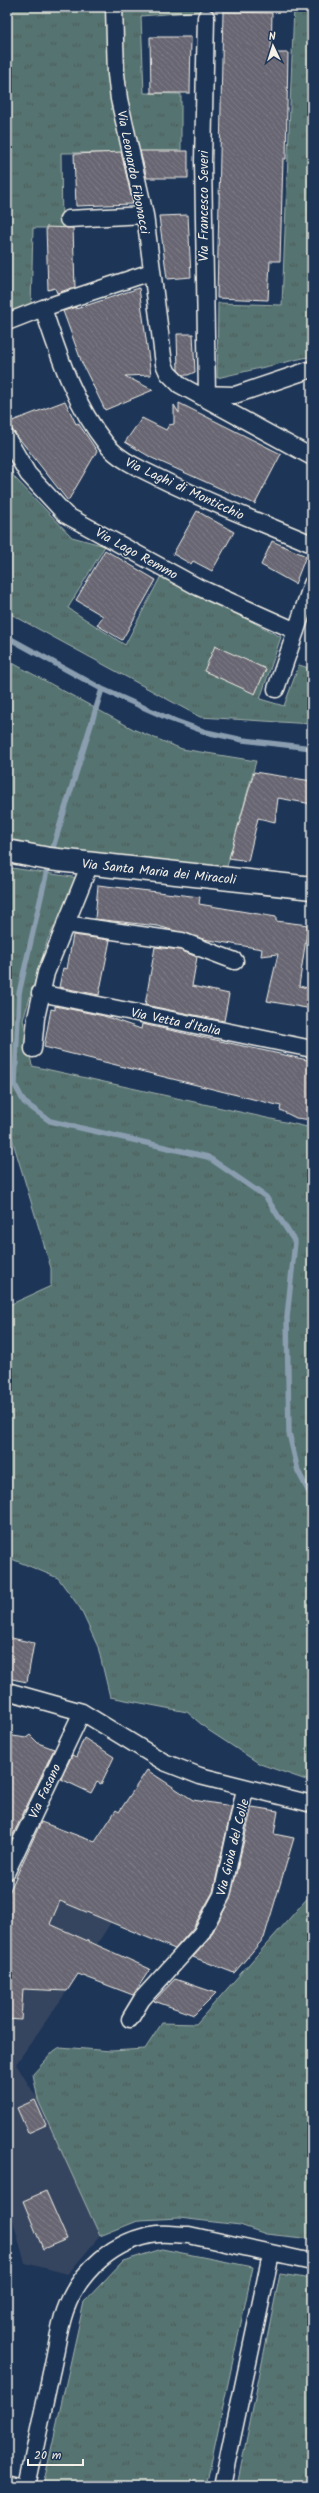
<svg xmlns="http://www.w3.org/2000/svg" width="319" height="2493" font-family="Kalam,sans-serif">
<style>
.built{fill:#34445f}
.grass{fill:url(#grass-tufts);stroke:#a4b2ac}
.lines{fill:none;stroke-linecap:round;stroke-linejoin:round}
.stream{stroke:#8a9eb0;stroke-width:5.5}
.building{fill:url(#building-back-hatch);stroke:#f4f1e8}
.street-casing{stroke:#f4f1e8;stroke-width:19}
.secondary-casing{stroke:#f4f1e8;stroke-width:25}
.street{stroke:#1d3557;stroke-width:16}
.secondary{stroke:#1d3557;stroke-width:22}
.labels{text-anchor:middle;stroke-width:3;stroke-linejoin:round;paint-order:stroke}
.street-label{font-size:13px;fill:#f4f1e8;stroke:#1d3557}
</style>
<defs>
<pattern id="grass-tufts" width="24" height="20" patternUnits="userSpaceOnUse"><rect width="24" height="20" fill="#547371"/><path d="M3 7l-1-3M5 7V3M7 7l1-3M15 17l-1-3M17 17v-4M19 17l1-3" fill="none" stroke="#4e5b59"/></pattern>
<pattern id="building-back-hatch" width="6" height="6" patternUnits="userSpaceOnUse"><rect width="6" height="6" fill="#686672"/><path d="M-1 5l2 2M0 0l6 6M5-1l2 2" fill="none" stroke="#7e7c86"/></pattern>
</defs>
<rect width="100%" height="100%" fill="#1d3557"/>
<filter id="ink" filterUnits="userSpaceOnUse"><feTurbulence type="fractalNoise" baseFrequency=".025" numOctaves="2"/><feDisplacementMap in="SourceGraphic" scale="8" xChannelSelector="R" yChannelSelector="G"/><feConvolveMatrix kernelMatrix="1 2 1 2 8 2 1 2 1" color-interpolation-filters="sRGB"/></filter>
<g filter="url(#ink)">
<path class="built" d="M 18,1869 L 117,1913 L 67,1991 L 16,2064 L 38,2100 L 100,2236 L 68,2274 L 25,2263 L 7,2200 L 7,1894 Z"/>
<path class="grass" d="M 7,7 L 251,7 L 141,16 L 144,93 L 181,94 L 181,152 L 61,153 L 62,228 L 33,228 L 31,308 L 7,318 Z
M 294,7 L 312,7 L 312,356 L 217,378 L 218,303 L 282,305 Z
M 7,461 L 14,477 L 72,537 L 105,546 L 68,608 L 125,645 L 162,574 L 281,637 L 260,699 L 284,706 L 299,665 L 312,669 L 312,724 L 200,717 L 7,612 Z
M 7,660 L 135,730 L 182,749 L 256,761 L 226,870 L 7,844 Z
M 12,868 L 79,878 L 48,939 L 23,1020 L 32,1066 L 312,1128 L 312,1782 L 260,1764 L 208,1730 L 187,1712 L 110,1697 L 98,1647 L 80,1608 L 58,1578 L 7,1557 L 7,1306 L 51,1286 L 51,1268 L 7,1122 L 7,889 Z
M 312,1893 L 312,2239 L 266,2234 L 240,2225 L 179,2218 L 140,2220 L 100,2236 L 38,2100 L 33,2074 L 54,2051 L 60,2047 L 111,2051 L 145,2049 L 162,2023 L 196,2024 Z
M 162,2249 L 253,2267 L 206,2486 L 43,2486 L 84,2302 L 123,2261 Z
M 280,2274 L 312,2279 L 312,2486 L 237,2486 Z"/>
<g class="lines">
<path class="stream" d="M 7,637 L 102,689 L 170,719 L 206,732 L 243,740 L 312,748
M 51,854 L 102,689
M 49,862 L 19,993 L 15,1085 L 24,1102 L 50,1121 L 208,1157 L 266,1197 L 295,1242 L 287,1317 L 289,1433 L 298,1471 L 312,1498"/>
</g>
<path class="building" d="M 223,12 L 272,13 L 271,53 L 288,53 L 286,159 L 283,159 L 280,261 L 270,261 L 268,300 L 217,298 Z
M 150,37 L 191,37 L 190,93 L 151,93 Z
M 140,151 L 188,151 L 188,178 L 147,178 Z
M 121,152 L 133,204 L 76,206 L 74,154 Z
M 188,215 L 191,277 L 167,279 L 159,216 Z
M 46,227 L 73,228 L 75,287 L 57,293 L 55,288 L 48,290 Z
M 139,288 L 151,375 L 125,376 L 153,390 L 105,410 L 82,363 L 63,311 L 76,307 L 76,309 Z
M 177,334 L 193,334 L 195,372 L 188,375 L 183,375 L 178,370 Z
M 65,401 L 76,424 L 78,423 L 97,451 L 68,501 L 7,423 Z
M 179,403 L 281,454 L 255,504 L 152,458 L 125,442 L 142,418 L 166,430 L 169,425 L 174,424 L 174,405 L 179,413 Z
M 197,511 L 234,532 L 212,571 L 193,561 L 191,564 L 173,554 Z
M 272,541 L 306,556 L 295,584 L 261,565 Z
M 105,550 L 156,580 L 122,640 L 97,625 L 103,616 L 76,600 Z
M 215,646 L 266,669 L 255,694 L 204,671 Z
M 254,772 L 312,781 L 312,804 L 278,798 L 275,822 L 258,818 L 248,861 L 229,858 Z
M 98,885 L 200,897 L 199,904 L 276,917 L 276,921 L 308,925 L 299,986 L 312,989 L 312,1009 L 267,1001 L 278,954 L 261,956 L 262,949 L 203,939 L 158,926 L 95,919 Z
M 73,935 L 110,940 L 99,995 L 59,987 L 63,968 L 67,969 Z
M 155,947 L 180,950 L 197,957 L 192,986 L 229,994 L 224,1021 L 145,1005 Z
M 55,1006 L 104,1016 L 141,1029 L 142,1024 L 312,1061 L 312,1120 L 296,1118 L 280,1110 L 281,1106 L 44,1047 L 51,1009 L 55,1010 Z
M 7,1637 L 34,1643 L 27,1682 L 7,1678 Z
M 7,1735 L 26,1738 L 30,1735 L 38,1743 L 54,1749 L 10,1841 L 7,1840 Z
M 84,1738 L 114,1757 L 101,1784 L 97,1782 L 91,1793 L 61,1779 L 72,1755 L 76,1757 Z
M 147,1770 L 193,1800 L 232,1806 L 213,1892 L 193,1928 L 175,1949 L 60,1901 L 50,1924 L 150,1969 L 133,1995 L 78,1974 L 67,1991 L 23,1989 L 21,2020 L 7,2019 L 7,1897 L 41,1822 L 95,1842 L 116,1810 L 119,1812 Z
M 252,1807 L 278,1811 L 274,1834 L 294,1838 L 264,1938 L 234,1973 L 193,1957 L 209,1939 L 230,1899 Z
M 175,1979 L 216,1993 L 194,2015 L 154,2001 Z
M 35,2100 L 46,2125 L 28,2133 L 17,2108 Z
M 46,2191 L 67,2239 L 43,2249 L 23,2201 Z"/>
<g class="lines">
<defs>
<path id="street" d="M 114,7 L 116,74 L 119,99 L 145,215 L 164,364 L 168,373 L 180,385 L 312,457
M 206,17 L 203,161 L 207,395
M 68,219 L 145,215
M 151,272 L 43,308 C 59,356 74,404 106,444 C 119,460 139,468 157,477 C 207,502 260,522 312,544
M 7,322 L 43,308
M 200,394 L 235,395 L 312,369
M 7,438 L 28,474 L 66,515 L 198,587 L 296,631
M 276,689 L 312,584
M 65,924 L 182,941 L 235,961
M 40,993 L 312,1049
M 33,1049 L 36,1018 L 46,973 L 90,864
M 7,1691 L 82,1712 L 164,1762 L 200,1776 L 312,1804
M 7,1871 L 82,1712
M 130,2019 L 142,1999 L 201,1934 L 222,1895 L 245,1789
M 7,2483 L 20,2486
M 27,2486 C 35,2448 43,2411 51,2373 C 56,2353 58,2331 65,2311 C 79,2271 115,2239 158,2234 C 168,2233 179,2235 189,2235 L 312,2262
M 222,2486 L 271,2254"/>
<path id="secondary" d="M 7,851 L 49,859 L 312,888"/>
</defs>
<use href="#street" class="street-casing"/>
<use href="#secondary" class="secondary-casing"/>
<use href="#street" class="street"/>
<use href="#secondary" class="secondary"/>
</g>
</g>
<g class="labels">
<g class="street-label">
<text transform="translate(134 172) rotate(79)" y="5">Via Leonardo Fibonacci</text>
<text transform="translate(203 206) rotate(-90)" y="5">Via Francesco Severi</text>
<text transform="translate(185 488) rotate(25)" y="5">Via Laghi di Monticchio</text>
<text transform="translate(137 553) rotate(29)" y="5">Via Lago Remmo</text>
<text transform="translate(159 871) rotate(6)" y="5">Via Santa Maria dei Miracoli</text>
<text transform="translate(176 1021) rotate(12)" y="5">Via Vetta d'Italia</text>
<text transform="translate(44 1791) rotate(-65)" y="5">Via Fasano</text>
<text transform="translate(232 1847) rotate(-76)" y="5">Via Gioia del Colle</text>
</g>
</g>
<rect width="319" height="2493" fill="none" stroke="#1d3557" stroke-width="24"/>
<rect x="12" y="12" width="295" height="2469" fill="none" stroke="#f4f1e8" stroke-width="1.5" filter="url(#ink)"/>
<g transform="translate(273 46) rotate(356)" stroke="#1d3557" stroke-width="3" paint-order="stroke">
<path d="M0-3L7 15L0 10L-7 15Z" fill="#f4f1e8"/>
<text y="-6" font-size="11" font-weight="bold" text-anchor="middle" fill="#f4f1e8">N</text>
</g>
<path d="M28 2459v6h55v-6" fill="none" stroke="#f4f1e8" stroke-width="2"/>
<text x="34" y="2459" font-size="12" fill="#f4f1e8" stroke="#1d3557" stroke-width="3" paint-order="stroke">20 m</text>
</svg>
